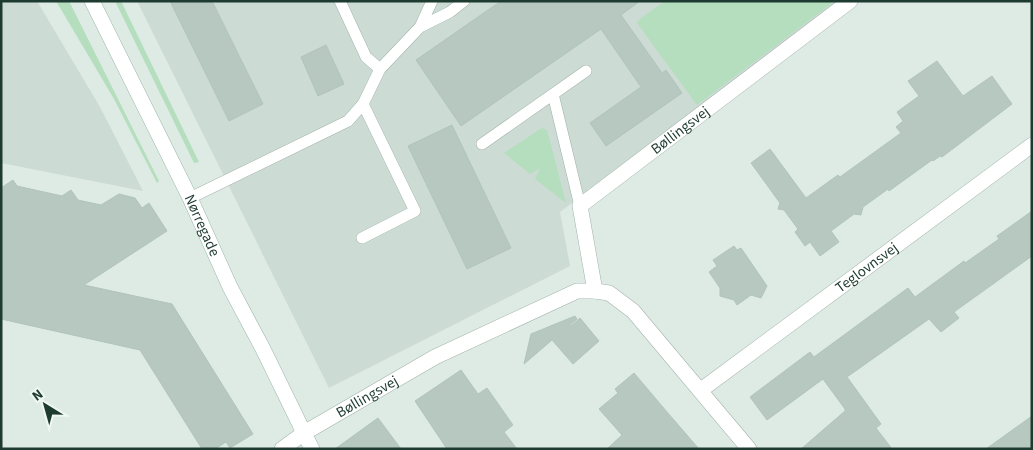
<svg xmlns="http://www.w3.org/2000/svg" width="1033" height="450" font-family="'Source Sans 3',sans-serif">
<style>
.built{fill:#ccdbd3}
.green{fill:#b5debe}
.building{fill:#b6c8c0;stroke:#b0c5bb}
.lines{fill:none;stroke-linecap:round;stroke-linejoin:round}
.lane-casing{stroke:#a1b3ab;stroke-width:12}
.street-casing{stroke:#a1b3ab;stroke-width:16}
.secondary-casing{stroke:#9cb7ac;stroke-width:16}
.lane{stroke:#fff;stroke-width:11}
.street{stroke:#fff;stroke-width:15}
.secondary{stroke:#fff;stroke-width:15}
.labels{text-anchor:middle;stroke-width:4.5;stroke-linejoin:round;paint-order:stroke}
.street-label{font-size:15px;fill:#1e3b32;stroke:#eef7f2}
</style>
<rect width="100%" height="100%" fill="#deebe4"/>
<path class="built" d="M 1,1 L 37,1 L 100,107 L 143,191 L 1,163 Z
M 137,1 L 841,1 L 560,212 L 570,266 L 329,388 Z"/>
<path class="green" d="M 56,1 L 69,1 L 159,181 L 157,183 L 114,99 Z
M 115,1 L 121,1 L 199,162 L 194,163 Z
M 665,1 L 830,1 L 831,4 L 697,105 L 637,23 L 641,18 Z
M 542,128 L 547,130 L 566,203 L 535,179 L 540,168 L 530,174 L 504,153 Z"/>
<path class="building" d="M 170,1 L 212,1 L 263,104 L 229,121 Z
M 501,1 L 640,1 L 621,15 L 662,73 L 666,70 L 682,93 L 606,146 L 590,123 L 641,87 L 601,29 L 461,126 L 416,60 Z
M 326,45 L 344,84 L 318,96 L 301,57 Z
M 937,61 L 963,96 L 992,76 L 1012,104 L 942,157 L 940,156 L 933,161 L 932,160 L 889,191 L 888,189 L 863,207 L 861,215 L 854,214 L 831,231 L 839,242 L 820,256 L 810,242 L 805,246 L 795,232 L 798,229 L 784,210 L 778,209 L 780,203 L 751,163 L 770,149 L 806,198 L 838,175 L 840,177 L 901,133 L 896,127 L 903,121 L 897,112 L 919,96 L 908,81 Z
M 452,125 L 511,248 L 467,269 L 408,146 Z
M 13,180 L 17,186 L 62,196 L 71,190 L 78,200 L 101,205 L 119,194 L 135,198 L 142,208 L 149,203 L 167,231 L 84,285 L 172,304 L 253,434 L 230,448 L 226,442 L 215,449 L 202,449 L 140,350 L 1,319 L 1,188 Z
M 1032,211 L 1032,256 L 954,312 L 959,318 L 941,332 L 929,319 L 847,377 L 881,424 L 876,428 L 892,449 L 801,449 L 845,411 L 845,409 L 823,379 L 767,420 L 750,397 L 810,352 L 814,357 L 908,288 L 915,297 L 964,261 L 965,263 L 999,239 L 997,236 Z
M 734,246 L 737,250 L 741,248 L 767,286 L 761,298 L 751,295 L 737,305 L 734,300 L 720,296 L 720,288 L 709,272 L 717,266 L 713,260 Z
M 575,316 L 577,319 L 570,325 L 571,326 L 580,318 L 599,341 L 573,364 L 552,340 L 524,364 L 531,334 Z
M 461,370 L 478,394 L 487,388 L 513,425 L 504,432 L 517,449 L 447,449 L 415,401 Z
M 634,373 L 667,412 L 699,449 L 607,449 L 622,435 L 599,409 L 618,393 L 615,389 Z
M 1032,416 L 1032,449 L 986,449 Z
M 378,418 L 401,449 L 335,449 Z"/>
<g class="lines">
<defs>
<path id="lane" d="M 340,1 L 366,57 L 380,69
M 420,27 L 432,1
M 553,94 L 580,206
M 482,144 L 586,71
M 190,198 L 348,121 L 363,104 L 380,69 L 420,27 L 450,12 L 464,1
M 362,238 L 415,211 L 363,104"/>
<g id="street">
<path id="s1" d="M 595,291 L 580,206 L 850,1"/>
<path id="s2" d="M 701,390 L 1032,145"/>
<path d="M 304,433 L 312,449"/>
<path id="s3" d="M 282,449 L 304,433 L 435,357 L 577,291 L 595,291 L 609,293 L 633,311 L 749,449"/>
</g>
<g id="secondary">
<path id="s4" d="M 92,1 L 190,198 L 230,287 L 263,349 L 304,433"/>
</g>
</defs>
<use href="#lane" class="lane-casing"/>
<use href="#street" class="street-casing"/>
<use href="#secondary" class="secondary-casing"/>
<use href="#lane" class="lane"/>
<use href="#street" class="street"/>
<use href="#secondary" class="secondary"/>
</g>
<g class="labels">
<g class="street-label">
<text dy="5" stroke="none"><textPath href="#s1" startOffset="212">Bøllingsvej</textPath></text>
<text dy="5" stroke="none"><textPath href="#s4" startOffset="250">Nørregade</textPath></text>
<text dy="5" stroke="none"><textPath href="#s2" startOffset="206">Teglovnsvej</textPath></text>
<text dy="5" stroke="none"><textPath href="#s3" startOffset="100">Bøllingsvej</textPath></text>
</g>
</g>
<rect width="1033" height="450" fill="none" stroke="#1e3b32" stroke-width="5"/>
<g transform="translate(45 405) rotate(323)" stroke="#eef7f2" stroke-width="4" paint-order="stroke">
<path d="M0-4L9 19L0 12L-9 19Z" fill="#1e3b32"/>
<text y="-8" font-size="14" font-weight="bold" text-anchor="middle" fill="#1e3b32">N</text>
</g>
</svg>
